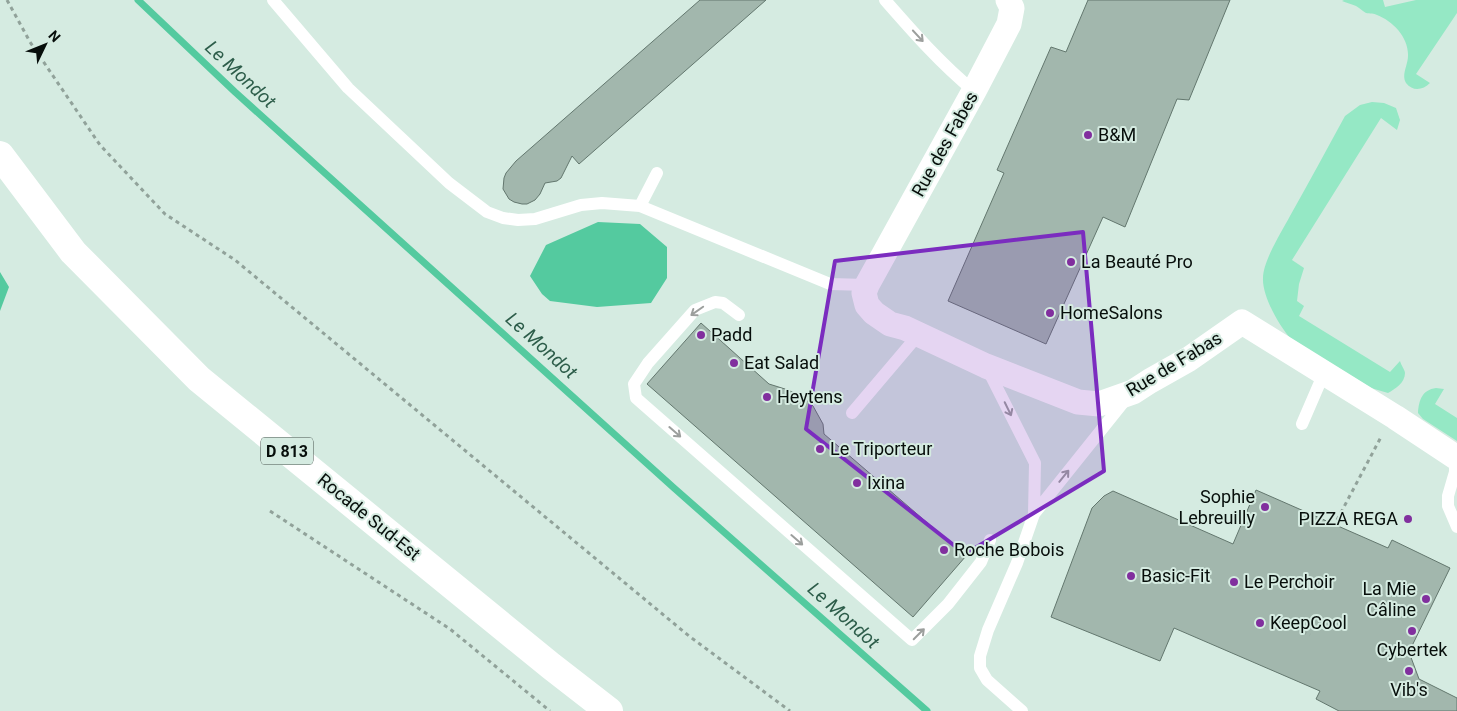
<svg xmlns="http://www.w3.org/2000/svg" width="1457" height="711" font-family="Roboto,sans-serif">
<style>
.green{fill:#95e8c5}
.water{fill:#54ca9f}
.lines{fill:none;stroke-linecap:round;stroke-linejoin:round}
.stream{stroke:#54ca9f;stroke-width:7}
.building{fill:#a2b7ad;stroke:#63776e}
.path{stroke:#91a29a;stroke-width:3;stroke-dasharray:4 4;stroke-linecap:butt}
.lane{stroke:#fff;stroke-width:12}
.street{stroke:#fff;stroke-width:25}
.primary{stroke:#fff;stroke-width:28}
.oneway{stroke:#9c9f9d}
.marked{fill:#7b2cbf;fill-opacity:0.2;stroke:#7b2cbf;stroke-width:4;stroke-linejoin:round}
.poi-dot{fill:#812f9e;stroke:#d5ebe1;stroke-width:2}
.labels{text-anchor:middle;stroke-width:4;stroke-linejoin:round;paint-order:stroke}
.shield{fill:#d5ebe1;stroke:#45504b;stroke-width:1}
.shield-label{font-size:16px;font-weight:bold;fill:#070e0b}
.poi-label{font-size:18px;fill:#070e0b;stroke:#d5ebe1;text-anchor:start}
.street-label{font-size:18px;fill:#070e0b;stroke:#d5ebe1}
.water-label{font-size:19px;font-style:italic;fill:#2d5d4a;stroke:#d5ebe1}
</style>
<rect width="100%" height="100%" fill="#d5ebe1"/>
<path class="green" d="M 1344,0 L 1383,0 L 1385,7 L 1416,0 L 1457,0 L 1457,13 L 1416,74 L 1430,83 C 1423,90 1413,92 1406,83 C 1401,75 1408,65 1408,56 C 1409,38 1393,21 1377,15 C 1374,13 1370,14 1366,13 C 1362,11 1360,8 1356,6 C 1352,4 1346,3 1342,1 Z
M 1372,102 L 1384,103 L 1396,108 L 1400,120 L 1397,130 L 1381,118 L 1292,260 L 1304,268 L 1299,284 L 1297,301 L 1304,306 L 1299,316 L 1390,372 L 1400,361 C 1401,365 1405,370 1405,373 C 1405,383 1395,389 1388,393 L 1371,388 L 1291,339 C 1279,326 1262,296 1263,278 C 1263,261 1282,231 1290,216 C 1309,182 1327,149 1345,116 L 1360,105 Z
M 1436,388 L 1444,389 L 1435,404 L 1457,418 L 1457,441 L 1423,419 L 1418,413 C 1419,400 1422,390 1436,388 Z"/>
<path class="water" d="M 598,222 L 640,224 L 667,247 L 667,278 L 651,303 L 597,307 L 550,301 L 542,294 L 530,276 L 546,245 Z
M 0,272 L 9,287 L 0,311 Z"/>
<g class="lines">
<path class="stream" d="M 138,0 L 235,92 L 674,488 L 927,711"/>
</g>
<path class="building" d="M 700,0 L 766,0 L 579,164 L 572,156 L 561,178 L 557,181 L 545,183 L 540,194 L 535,200 L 527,204 L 522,204 L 514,202 L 509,199 L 503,189 L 504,178 L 506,173 L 516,161 Z
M 1088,0 L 1230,0 L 1189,100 L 1177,99 L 1125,227 L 1103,217 L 1046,344 L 948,301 L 1004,173 L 997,170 L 1051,47 L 1066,52 Z
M 701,323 L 769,384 L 785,389 L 802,396 L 813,406 L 823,424 L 824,434 L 966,556 L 913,617 L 647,384 Z
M 1256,490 L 1388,548 L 1392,540 L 1450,568 L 1409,652 L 1419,679 L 1457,698 L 1457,711 L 1339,711 L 1316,699 L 1320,691 L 1174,628 L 1160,661 L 1051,617 L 1092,508 L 1104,496 L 1113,491 L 1233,544 Z"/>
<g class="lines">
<path class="path" d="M 7,0 L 30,42 L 100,145 L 165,214 L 235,260 L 689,636 L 790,711
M 270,511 L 450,629 L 550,711
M 1337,520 L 1381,437
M 1288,625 L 1310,635"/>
<path class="lane" d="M 273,0 L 348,88 L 449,183 L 487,212 L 503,218 L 518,220 L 535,219 L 581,205 L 602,203 L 640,206 L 830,284 L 867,285
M 885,0 C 913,32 941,64 974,91
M 640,206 L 657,173
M 739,315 L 723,303 L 715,302 L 695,310 L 648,363 L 634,384 L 636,398 L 912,640 L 948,604 L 981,562 L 990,540
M 987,368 L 1035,463 L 1034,514 L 1017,563 L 988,630 L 980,656 L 980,668 L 987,680 L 1022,711
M 852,413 L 919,334
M 1302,424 L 1324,373
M 1455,456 L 1455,472 L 1448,496 L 1448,506 L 1457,527
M 1034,514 L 1126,399"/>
<path class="street" d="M 1008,0 L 1012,8 L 1009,24 L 974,91 L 867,285 L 864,293 L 867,305 L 874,313 L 890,324 L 905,328 L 986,366 L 1078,402 L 1099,404 L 1133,392 L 1150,381 L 1189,359 L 1242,322 L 1395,417 L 1457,458"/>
<path class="primary" d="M 0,155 L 73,252 L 199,379 L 551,666 L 609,711"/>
</g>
<defs><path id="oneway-shaft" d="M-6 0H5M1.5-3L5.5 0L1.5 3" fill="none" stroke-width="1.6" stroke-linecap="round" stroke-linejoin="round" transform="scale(1.25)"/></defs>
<g class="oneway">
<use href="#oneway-shaft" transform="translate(918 36) rotate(47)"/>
<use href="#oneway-shaft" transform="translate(697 311) rotate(145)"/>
<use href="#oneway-shaft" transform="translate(1008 409) rotate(64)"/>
<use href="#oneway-shaft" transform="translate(675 432) rotate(41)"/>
<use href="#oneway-shaft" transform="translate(1064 476) rotate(-51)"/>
<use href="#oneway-shaft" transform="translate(797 540) rotate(41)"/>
<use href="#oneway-shaft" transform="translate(919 634) rotate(-45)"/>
</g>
<path class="marked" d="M 1083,232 L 1104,471 L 965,554 L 806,429 L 835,261 Z"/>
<g class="poi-dot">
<circle cx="1088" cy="135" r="5"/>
<circle cx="1071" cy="262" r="5"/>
<circle cx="1050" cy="313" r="5"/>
<circle cx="701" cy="335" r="5"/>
<circle cx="734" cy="363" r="5"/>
<circle cx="767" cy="397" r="5"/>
<circle cx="820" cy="449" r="5"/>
<circle cx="857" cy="483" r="5"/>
<circle cx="1265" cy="507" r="5"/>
<circle cx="1408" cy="519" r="5"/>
<circle cx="944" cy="550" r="5"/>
<circle cx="1131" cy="576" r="5"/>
<circle cx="1234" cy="582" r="5"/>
<circle cx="1426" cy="599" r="5"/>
<circle cx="1260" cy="623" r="5"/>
<circle cx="1412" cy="631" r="5"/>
<circle cx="1409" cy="671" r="5"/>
</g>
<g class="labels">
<rect class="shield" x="261" y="437.5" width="52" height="27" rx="4"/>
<g class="shield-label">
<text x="287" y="457">D 813</text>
</g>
<g class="poi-label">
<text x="1098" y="141">B&amp;M</text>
<text x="1081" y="268">La Beauté Pro</text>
<text x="1060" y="319">HomeSalons</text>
<text x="711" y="341">Padd</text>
<text x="744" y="369">Eat Salad</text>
<text x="777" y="403">Heytens</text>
<text x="830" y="455">Le Triporteur</text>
<text x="867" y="489">Ixina</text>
<text x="1255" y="503" text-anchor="end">Sophie<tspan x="1255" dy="21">Lebreuilly</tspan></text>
<text x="1398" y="525" text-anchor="end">PIZZA REGA</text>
<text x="954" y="556">Roche Bobois</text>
<text x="1141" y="582">Basic-Fit</text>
<text x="1244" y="588">Le Perchoir</text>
<text x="1416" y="595" text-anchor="end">La Mie<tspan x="1416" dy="21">Câline</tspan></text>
<text x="1270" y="629">KeepCool</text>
<text x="1412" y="656" text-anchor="middle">Cybertek</text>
<text x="1409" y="696" text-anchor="middle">Vib's</text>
</g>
<g class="street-label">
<text transform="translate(945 144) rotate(-61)" y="6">Rue des Fabes</text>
<text transform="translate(1174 364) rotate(-31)" y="6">Rue de Fabas</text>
<text transform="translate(369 517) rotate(39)" y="6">Rocade Sud-Est</text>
</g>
<g class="water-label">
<text transform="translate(241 74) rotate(43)" y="7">Le Mondot</text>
<text transform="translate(542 345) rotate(42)" y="7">Le Mondot</text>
<text transform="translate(844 615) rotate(42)" y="7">Le Mondot</text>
</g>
</g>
<g transform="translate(45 45) rotate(47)" stroke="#d5ebe1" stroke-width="4" paint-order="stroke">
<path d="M0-4L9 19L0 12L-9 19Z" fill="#070e0b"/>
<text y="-8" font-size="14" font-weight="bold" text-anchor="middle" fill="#070e0b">N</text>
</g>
</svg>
